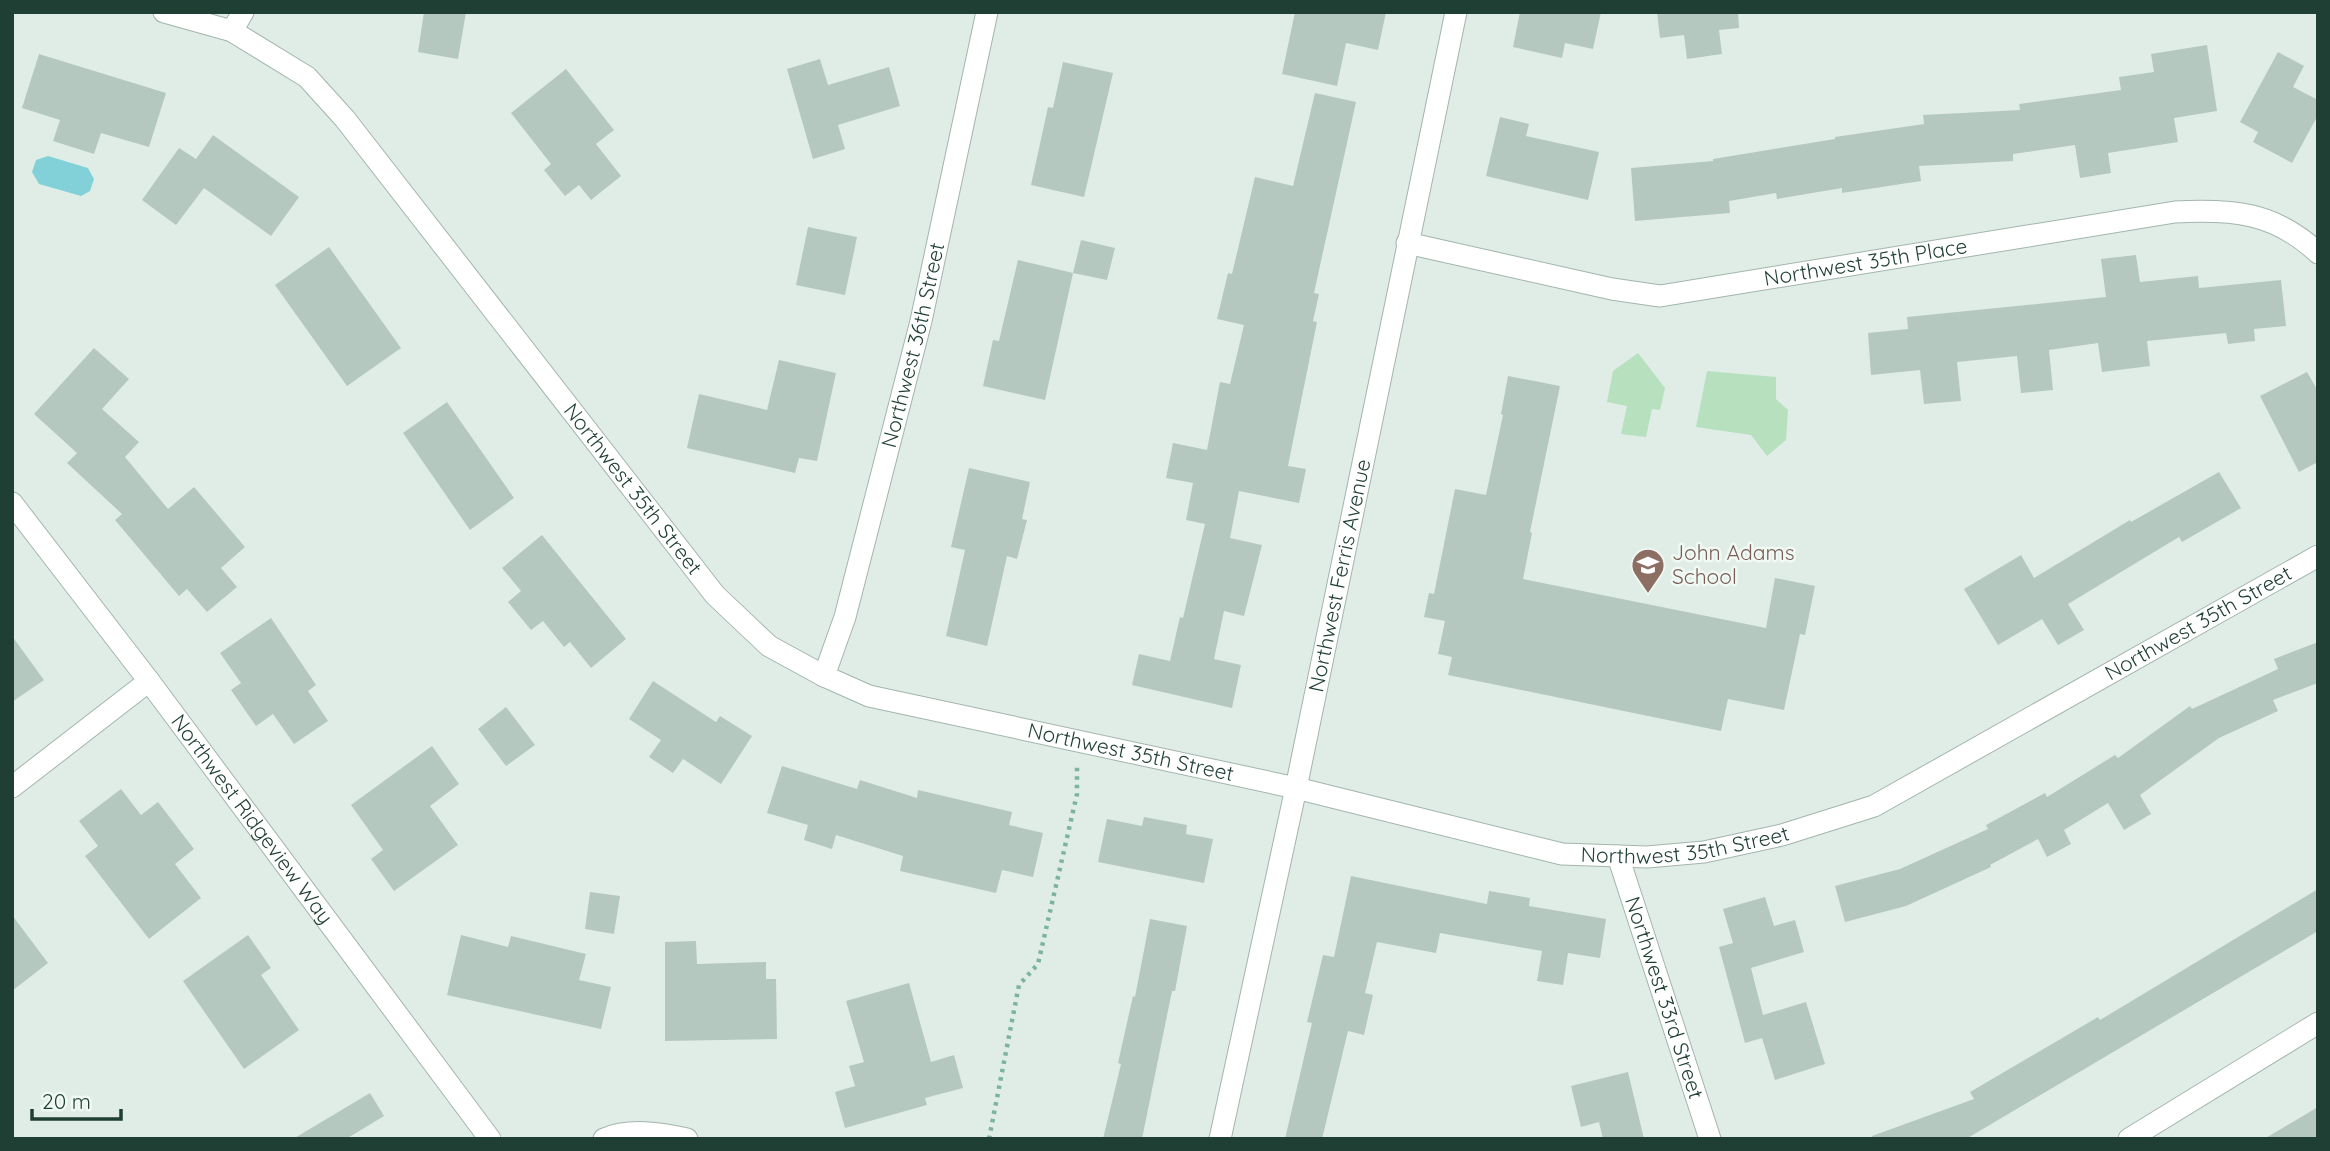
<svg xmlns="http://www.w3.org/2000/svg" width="2330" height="1151" font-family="Quicksand,sans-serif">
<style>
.green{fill:#b7e0bf}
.water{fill:#82d1d8}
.building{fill:#b5c8bf}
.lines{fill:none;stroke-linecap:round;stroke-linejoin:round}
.minor-casing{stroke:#a2b5ad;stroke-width:23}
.path{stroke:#7db49f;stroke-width:4.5;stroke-dasharray:3.5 5;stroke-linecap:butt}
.minor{stroke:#fff;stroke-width:21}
.labels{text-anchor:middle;stroke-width:5;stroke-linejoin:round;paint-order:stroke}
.street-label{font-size:21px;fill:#1f3f34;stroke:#f1f9f5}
.education-label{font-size:21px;fill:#785e54;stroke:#f1f9f5;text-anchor:start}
</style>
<rect width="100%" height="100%" fill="#e0ede6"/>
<path class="green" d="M 1638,353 L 1665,388 L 1660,410 L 1652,409 L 1646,437 L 1621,434 L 1627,406 L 1607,402 L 1613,371 Z
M 1707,371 L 1776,377 L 1776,399 L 1788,410 L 1786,440 L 1767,456 L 1751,435 L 1696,427 Z"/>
<path class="water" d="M 48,156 L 88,168 L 94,179 L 90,191 L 81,196 L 39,184 L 32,172 L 36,160 Z"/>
<path class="building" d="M 424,12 L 466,12 L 458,59 L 418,52 Z
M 1295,12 L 1386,12 L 1378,50 L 1346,43 L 1337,86 L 1282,74 Z
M 1520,12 L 1601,12 L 1593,49 L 1565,43 L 1562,58 L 1513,47 Z
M 1657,12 L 1738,12 L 1739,28 L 1719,30 L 1722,54 L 1687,59 L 1684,35 L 1660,38 Z
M 2207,45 L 2217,111 L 2174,118 L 2178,142 L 2108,153 L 2111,173 L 2080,178 L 2075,145 L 2013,154 L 2013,161 L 1919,166 L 1921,181 L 1842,193 L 1842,188 L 1777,199 L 1776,193 L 1729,201 L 1730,213 L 1635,221 L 1631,168 L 1713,161 L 1713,159 L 1835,139 L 1835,137 L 1924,124 L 1923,115 L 2020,110 L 2019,104 L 2121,90 L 2119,77 L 2154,72 L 2151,54 Z
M 2278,52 L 2304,66 L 2293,87 L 2318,100 L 2318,115 L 2292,163 L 2253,142 L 2258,132 L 2240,122 Z
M 39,54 L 166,93 L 149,147 L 101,133 L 94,154 L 53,141 L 60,120 L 22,108 Z
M 820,59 L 828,85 L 889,67 L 900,106 L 838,125 L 845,149 L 813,159 L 787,69 Z
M 1063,62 L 1113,73 L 1084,197 L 1031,185 L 1048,107 L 1053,108 Z
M 566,69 L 614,130 L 596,144 L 621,176 L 591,200 L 579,185 L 565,196 L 544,170 L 551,164 L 511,113 Z
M 1315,93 L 1356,102 L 1314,293 L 1319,294 L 1313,321 L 1317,322 L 1288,466 L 1306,469 L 1299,503 L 1239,491 L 1230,538 L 1262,545 L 1244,616 L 1224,611 L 1214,659 L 1241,665 L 1232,708 L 1132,685 L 1139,654 L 1170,661 L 1180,617 L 1183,618 L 1205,524 L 1186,520 L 1193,483 L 1166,478 L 1173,443 L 1207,450 L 1220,382 L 1230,384 L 1244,325 L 1217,319 L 1228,273 L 1232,274 L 1255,177 L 1293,186 Z
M 1500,117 L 1529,124 L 1526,136 L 1599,152 L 1588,200 L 1486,176 Z
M 213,135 L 299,197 L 271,236 L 204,188 L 176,225 L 142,200 L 179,148 L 196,159 Z
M 808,227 L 857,237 L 845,295 L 796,285 Z
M 1081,240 L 1115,248 L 1107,280 L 1073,273 Z
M 329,247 L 401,348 L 347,386 L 275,285 Z
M 2136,255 L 2140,282 L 2198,276 L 2199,288 L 2281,280 L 2286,326 L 2254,329 L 2255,341 L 2228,344 L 2226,333 L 2147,341 L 2150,366 L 2102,372 L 2098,343 L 2049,350 L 2053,390 L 2021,393 L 2017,356 L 1957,362 L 1961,401 L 1924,404 L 1920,370 L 1871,375 L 1868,333 L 1908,329 L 1907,317 L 2106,297 L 2101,259 Z
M 1018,260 L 1073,273 L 1045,400 L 983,386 L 993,340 L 999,341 Z
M 94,348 L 129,379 L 102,409 L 139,442 L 125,457 L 168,509 L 194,487 L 245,547 L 221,568 L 237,587 L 207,612 L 187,589 L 179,596 L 115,520 L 122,514 L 67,463 L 77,453 L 34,414 Z
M 779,360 L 836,373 L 817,461 L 799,458 L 795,473 L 687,448 L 699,394 L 767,410 Z
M 2307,372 L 2318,391 L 2318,462 L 2299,472 L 2260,396 Z
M 1508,376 L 1560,386 L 1530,532 L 1532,533 L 1523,579 L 1766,628 L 1775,578 L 1815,586 L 1805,635 L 1800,634 L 1784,710 L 1728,699 L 1721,731 L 1448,675 L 1452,657 L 1438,654 L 1445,621 L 1424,617 L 1429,593 L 1434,594 L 1455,489 L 1486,495 L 1503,415 L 1501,414 Z
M 447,402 L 514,498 L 470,530 L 403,433 Z
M 969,468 L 1030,482 L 1022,519 L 1027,520 L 1017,559 L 1007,556 L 987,646 L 946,636 L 965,550 L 951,547 Z
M 2219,472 L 2241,508 L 2182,542 L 2179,537 L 2068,604 L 2084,630 L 2058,645 L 2042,619 L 1998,645 L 1964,589 L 2021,555 L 2034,578 L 2130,520 L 2131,522 Z
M 542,535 L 626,639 L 591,668 L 570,642 L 564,647 L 543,621 L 531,630 L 508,602 L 521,591 L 502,568 Z
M 271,618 L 316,685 L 308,691 L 328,721 L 294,744 L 273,714 L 256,726 L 231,690 L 241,683 L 220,653 Z
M 12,636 L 44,680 L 12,702 Z
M 2318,642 L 2318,683 L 2273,700 L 2278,711 L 2219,738 L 2140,795 L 2151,814 L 2124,830 L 2108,803 L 2064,830 L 2071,844 L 2047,857 L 2038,839 L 1990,865 L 1991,867 L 1906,906 L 1845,922 L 1835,886 L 1900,869 L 1988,829 L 1986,825 L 2045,793 L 2047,797 L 2115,755 L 2118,758 L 2190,706 L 2192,709 L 2278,669 L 2274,659 Z
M 653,681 L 716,722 L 720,716 L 752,736 L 721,784 L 683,759 L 673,773 L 649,757 L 661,740 L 629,719 Z
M 506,707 L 535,745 L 506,766 L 478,729 Z
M 432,746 L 459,784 L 430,806 L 458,845 L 394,891 L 371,859 L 383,850 L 351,805 Z
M 782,766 L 857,789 L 860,780 L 917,798 L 918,790 L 1012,812 L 1009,825 L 1043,833 L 1033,877 L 1002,870 L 996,893 L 900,871 L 903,856 L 836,835 L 832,849 L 804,840 L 808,825 L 767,813 Z
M 121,789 L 141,815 L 158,802 L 194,849 L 175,864 L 201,898 L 149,939 L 85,856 L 98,846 L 79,821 Z
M 1144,817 L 1187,825 L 1186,834 L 1213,839 L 1204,883 L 1098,862 L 1107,819 L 1142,826 Z
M 1351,876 L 1487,904 L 1489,891 L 1530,898 L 1529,906 L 1606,919 L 1600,958 L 1568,953 L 1563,985 L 1537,981 L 1542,951 L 1440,933 L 1436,953 L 1377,942 L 1365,993 L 1373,995 L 1364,1035 L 1348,1031 L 1322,1139 L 1285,1139 L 1312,1023 L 1307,1022 L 1323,955 L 1334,957 Z
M 2318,889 L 2318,931 L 1966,1139 L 1872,1139 L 1872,1136 L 1974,1099 L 1970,1092 L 2098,1017 L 2100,1020 Z
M 590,892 L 620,896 L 614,934 L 585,929 Z
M 1765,897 L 1774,926 L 1795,920 L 1804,952 L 1751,968 L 1763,1015 L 1806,1002 L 1825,1064 L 1775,1080 L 1762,1038 L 1745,1043 L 1719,947 L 1733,943 L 1723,909 Z
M 12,915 L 48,963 L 12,991 Z
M 1150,919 L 1187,926 L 1175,991 L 1172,991 L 1142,1139 L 1103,1139 L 1121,1064 L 1118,1063 L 1133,996 L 1135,997 Z
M 248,935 L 271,968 L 261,975 L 299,1030 L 244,1069 L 183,981 Z
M 461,935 L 508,947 L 511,936 L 586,954 L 579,980 L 611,987 L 601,1029 L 447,995 Z
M 696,941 L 697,964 L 766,962 L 766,979 L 776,979 L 777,1039 L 665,1041 L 665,942 Z
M 909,983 L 931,1062 L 954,1055 L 963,1088 L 925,1098 L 927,1105 L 845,1128 L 835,1092 L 855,1086 L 849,1066 L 864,1062 L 846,1001 Z
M 1628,1072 L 1644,1139 L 1603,1139 L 1599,1122 L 1581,1127 L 1571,1086 Z
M 370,1093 L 384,1116 L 346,1139 L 293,1139 Z
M 2318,1107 L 2318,1139 L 2264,1139 Z"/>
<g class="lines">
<defs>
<g id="minor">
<path id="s1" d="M 164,12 L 232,31 L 307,77 L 345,119 L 715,595 L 769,646 L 824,676 L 869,696 L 1296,788 L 1562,854 L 1647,857 L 1704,852 L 1782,835 L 1874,806 L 2318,556"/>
<path d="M 232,31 L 243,12"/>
<path id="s2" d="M 1407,243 L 1612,289 L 1660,296 L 2175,212 C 2232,209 2275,212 2318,253"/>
<path id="s3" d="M 12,503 L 149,681 L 490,1139"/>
<path id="s4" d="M 824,676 L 845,617 L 921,321 L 987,12"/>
<path d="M 12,787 L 149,681"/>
<path id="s5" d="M 1618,856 L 1710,1139"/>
<path d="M 604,1139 C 629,1128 661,1133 687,1139"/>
<path id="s6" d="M 1220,1139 L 1296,788 L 1456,12"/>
<path d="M 2129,1139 L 2318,1023"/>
</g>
</defs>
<use href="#minor" class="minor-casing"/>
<path class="path" d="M 989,1139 L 1019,985 L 1038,964 L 1077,794 L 1077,764"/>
<use href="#minor" class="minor"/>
</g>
<defs>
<symbol id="school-pin" viewBox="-11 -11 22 30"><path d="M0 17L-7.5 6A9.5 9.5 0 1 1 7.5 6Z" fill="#8d6e63" stroke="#f1f9f5"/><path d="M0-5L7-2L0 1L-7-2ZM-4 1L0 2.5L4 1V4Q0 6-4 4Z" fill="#fff"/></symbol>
</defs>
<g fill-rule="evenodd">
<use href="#school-pin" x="1629" y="546" width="38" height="52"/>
</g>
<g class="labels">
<g class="street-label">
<text dy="7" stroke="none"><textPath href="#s2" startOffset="467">Northwest 35th Place</textPath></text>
<text dy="7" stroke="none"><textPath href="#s4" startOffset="343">Northwest 36th Street</textPath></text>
<text dy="7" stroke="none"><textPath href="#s1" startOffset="684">Northwest 35th Street</textPath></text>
<text dy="7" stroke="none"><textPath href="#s6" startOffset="576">Northwest Ferris Avenue</textPath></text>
<text dy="7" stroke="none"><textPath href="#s1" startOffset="2406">Northwest 35th Street</textPath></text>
<text dy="7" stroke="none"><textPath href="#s1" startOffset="1272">Northwest 35th Street</textPath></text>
<text dy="7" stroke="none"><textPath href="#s3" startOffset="397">Northwest Ridgeview Way</textPath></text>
<text dy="7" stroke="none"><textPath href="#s1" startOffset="1839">Northwest 35th Street</textPath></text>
<text dy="7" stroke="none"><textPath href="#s5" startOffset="149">Northwest 33rd Street</textPath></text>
</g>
<g class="education-label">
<text x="1672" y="560">John Adams<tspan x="1672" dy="24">School</tspan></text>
</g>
</g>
<rect width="2330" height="1151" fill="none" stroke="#1f3f34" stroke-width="28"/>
<path d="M32 1109v10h89v-10" fill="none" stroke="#1f3f34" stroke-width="3.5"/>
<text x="42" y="1109" font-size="21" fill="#1f3f34" stroke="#f1f9f5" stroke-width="5" paint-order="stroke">20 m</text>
</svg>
